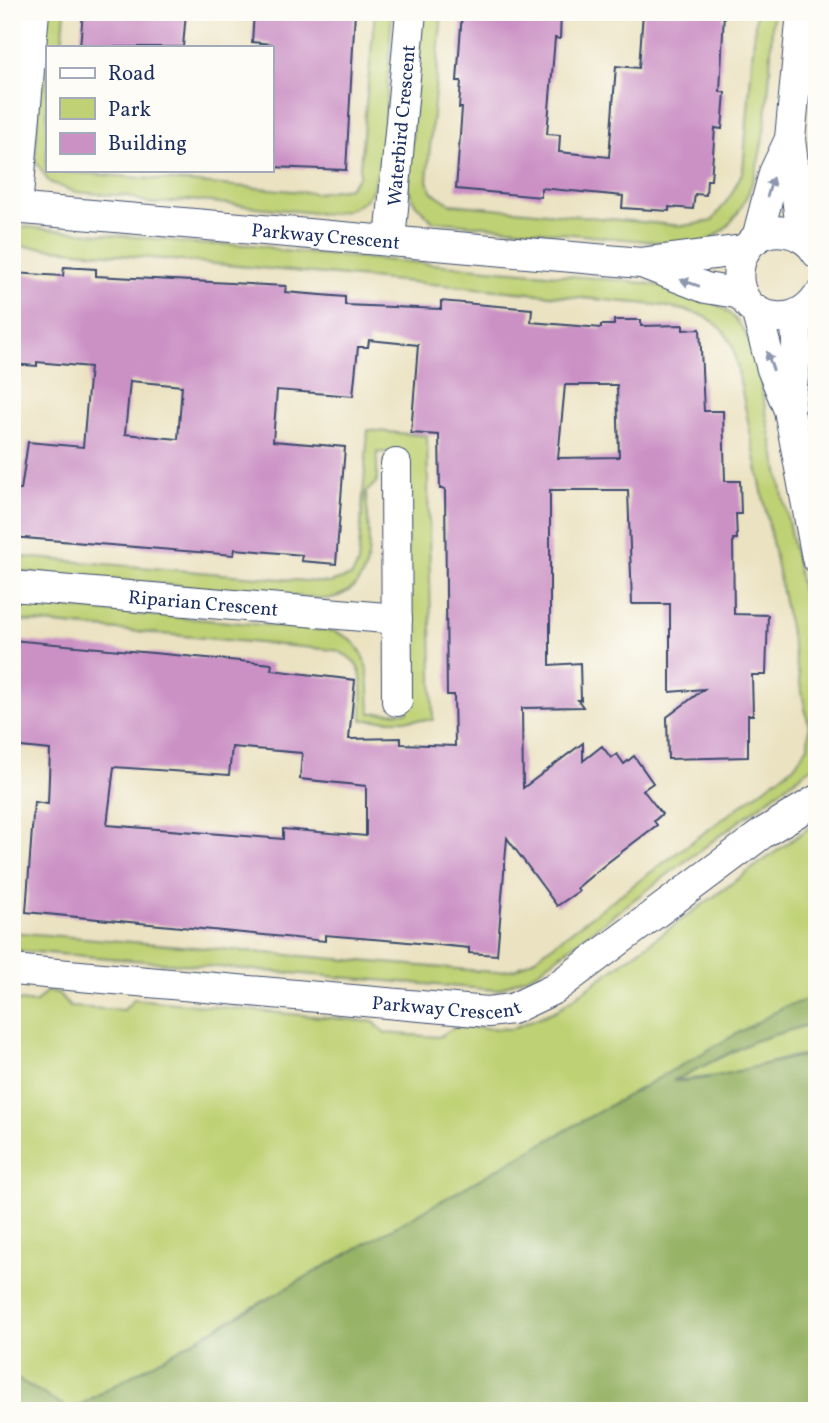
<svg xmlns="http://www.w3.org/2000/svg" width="829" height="1423" font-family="Vollkorn,serif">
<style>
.green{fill:#bfd174;stroke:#6d8069;stroke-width:2}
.forest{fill:#97b366;stroke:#597162;stroke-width:2}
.building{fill:#cb91c5;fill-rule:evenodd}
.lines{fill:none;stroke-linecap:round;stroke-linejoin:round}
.minor-casing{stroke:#3a4a6d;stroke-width:32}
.minor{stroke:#fff;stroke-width:30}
.oneway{fill:#8d97ae}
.labels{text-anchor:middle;stroke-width:6;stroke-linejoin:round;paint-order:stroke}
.street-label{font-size:19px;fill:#1b2f5e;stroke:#fdfcf7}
</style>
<rect width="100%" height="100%" fill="#fdfcf7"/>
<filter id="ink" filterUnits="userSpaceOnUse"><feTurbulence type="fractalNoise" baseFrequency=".0143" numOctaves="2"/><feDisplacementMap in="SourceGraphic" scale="14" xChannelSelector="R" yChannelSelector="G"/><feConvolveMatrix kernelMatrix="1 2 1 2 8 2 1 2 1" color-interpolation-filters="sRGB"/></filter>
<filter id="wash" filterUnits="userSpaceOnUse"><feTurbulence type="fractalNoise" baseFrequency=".00686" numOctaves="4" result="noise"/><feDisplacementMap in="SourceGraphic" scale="28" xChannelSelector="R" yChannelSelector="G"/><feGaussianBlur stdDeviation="1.57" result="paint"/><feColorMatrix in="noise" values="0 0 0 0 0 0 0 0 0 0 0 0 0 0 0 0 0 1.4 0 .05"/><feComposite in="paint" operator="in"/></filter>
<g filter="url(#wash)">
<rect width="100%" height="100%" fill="#ebe2c1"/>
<path class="green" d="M 45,12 L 65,12 L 62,47 L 47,47 L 47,170 L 316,193 L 349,188 L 359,176 L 375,12 L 392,12 C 389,48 387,172 369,195 C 358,209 342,213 325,214 L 190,200 L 152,204 L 127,196 L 75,192 L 49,182 L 35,160 Z
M 422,12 L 442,12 L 427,181 L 432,192 L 451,204 L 683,226 L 712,221 L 731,195 L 743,171 L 756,12 L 773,12 C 768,76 774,237 688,245 L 432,221 L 414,202 L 408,188 Z
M 817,136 L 817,216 L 812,190 Z
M 12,226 L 170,240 C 208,250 245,238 282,251 L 628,281 C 667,286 722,293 744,331 C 751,343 754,359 758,372 L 817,665 L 817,763 L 537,972 L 497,990 L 12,950 L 12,932 L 493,972 L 515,969 L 531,961 L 794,766 L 808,746 L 809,727 L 733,346 C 715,311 693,312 657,305 L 12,245 Z
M 817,330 L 817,445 C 810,410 795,362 817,330 Z
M 368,430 L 427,436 L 433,720 L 362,720 C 361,688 370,661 334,650 L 12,620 L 12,603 L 333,631 C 373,643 368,679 370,713 L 408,712 L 407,454 L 377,452 L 377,482 L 366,492 C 368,535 382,589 327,599 L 12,571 L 12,556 L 329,583 L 352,576 L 358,564 Z
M 817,822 L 817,997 L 783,1008 L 71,1410 L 12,1376 L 12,1000 L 35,1003 L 47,991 L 58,993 L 70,1007 L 124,1010 L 134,999 L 374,1022 L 384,1033 L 439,1037 L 454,1027 L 511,1029 L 557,1010 Z
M 817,1022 L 817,1054 L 795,1056 L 725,1075 L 671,1081 L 754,1041 Z"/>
<path class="forest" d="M 817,997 L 817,1022 L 754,1041 L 673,1081 C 722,1081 768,1059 817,1054 L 817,1411 L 12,1411 L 12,1376 L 71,1410 L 786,1006 Z"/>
<g id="blocks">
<path class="building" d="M 83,12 L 186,12 L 183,47 L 80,47 Z
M 254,12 L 355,12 L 346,170 L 271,167 L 271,44 L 252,42 Z
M 462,12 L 561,12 L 560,39 L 555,38 L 547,134 L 560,135 L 559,152 L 609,157 L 616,66 L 639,68 L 643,12 L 724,12 L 720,92 L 725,92 L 722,129 L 715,128 L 711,180 L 707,180 L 706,195 L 695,194 L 693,209 L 669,207 L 669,211 L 622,208 L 623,196 L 541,188 L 541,197 L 456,189 L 462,108 L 459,108 L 461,81 L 457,81 Z
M 64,267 L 96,269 L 96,276 L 286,286 L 285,292 L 345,297 L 345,305 L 441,309 L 441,301 L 532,309 L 531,322 L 601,328 L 601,325 L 614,325 L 614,320 L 641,320 L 641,326 L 683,325 L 683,330 L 700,329 L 704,411 L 723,411 L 725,481 L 740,481 L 741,514 L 736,514 L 737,539 L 733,539 L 734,614 L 768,615 L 766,675 L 752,675 L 753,715 L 748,715 L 748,757 L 668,759 L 667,717 L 704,689 L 670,692 L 670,604 L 632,604 L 628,490 L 550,490 L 550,665 L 580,663 L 581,700 L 578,700 L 583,707 L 522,708 L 523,788 L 583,743 L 583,761 L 602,746 L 611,758 L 617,754 L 624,764 L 634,756 L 653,783 L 643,790 L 662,814 L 654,821 L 657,825 L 607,863 L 577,888 L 579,891 L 557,906 L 507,838 L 497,955 L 469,953 L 469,948 L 397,941 L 325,935 L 325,941 L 26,912 L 34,802 L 48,804 L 50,750 L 12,746 L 12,640 L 272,664 L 271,670 L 355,680 L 349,739 L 401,738 L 401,744 L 455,746 L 454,695 L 447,695 L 445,489 L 440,489 L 439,435 L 411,433 L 418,345 L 369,340 L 368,347 L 358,347 L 353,396 L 277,390 L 273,441 L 345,447 L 336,564 L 301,561 L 302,555 L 235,549 L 234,555 L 12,537 L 12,490 L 21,490 L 28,442 L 83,447 L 90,367 L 37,362 L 37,366 L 12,364 L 12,273 L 63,276 ZM 130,381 L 182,386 L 178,439 L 125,434 ZM 565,385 L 617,385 L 619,457 L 558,458 ZM 232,747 L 302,753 L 300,779 L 366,786 L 366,836 L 283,829 L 283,839 L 107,825 L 114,767 L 229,775 Z"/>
</g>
</g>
<g filter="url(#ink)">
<use href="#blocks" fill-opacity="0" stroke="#3a4a6d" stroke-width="2"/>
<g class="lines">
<defs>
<g id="minor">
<path d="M 802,12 L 790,139 L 802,238"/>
<path id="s1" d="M 12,208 L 641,263 L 745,250"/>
<path d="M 17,208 L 34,12"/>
<path d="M 757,238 L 774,173 L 790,139"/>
<path id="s2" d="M 390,241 L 411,12"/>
<path d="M 817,253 C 811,242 799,234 786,232 C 731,223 719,311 775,317 C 793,319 807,311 817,297"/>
<path d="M 642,263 L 706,288 L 742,294"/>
<path d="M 756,310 L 772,369 L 789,410 L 817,558"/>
<path d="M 789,409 L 797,347 L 796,315"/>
<path d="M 396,464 L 397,701"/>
<path id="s3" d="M 12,586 L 397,619"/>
<path id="s4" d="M 12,970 L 488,1012 L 512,1009 L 554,989 L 763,833 L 817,800"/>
</g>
</defs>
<use href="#minor" class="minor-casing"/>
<use href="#minor" class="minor"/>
</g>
<defs><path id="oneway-solid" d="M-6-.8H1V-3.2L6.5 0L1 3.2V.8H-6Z" transform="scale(1.75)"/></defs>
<g class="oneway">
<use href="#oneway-solid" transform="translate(770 187) rotate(-74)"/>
<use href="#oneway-solid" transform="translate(690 283) rotate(-161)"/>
<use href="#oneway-solid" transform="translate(770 361) rotate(-109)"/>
</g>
</g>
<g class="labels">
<g class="street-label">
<text dy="7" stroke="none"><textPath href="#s2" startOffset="116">Waterbird Crescent</textPath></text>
<text dy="7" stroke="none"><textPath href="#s1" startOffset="315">Parkway Crescent</textPath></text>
<text dy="7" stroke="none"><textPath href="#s3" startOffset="192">Riparian Crescent</textPath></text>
<text dy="7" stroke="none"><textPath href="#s4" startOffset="436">Parkway Crescent</textPath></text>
</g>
</g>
<rect width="829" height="1423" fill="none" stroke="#fdfcf7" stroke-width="42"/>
<rect x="46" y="46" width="228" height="126" fill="#fdfcf7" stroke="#a3aaba" stroke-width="2"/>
<rect x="60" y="68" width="35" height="10" fill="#ffffff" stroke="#a3aaba" stroke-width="2"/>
<text x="108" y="80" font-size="21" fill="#1b2f5e">Road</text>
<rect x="60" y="98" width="35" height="21" fill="#bfd174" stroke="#a3aaba" stroke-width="2"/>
<text x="108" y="116" font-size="21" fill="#1b2f5e">Park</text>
<rect x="60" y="133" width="35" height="21" fill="#cb91c5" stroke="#a3aaba" stroke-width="2"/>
<text x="108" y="150" font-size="21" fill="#1b2f5e">Building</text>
</svg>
